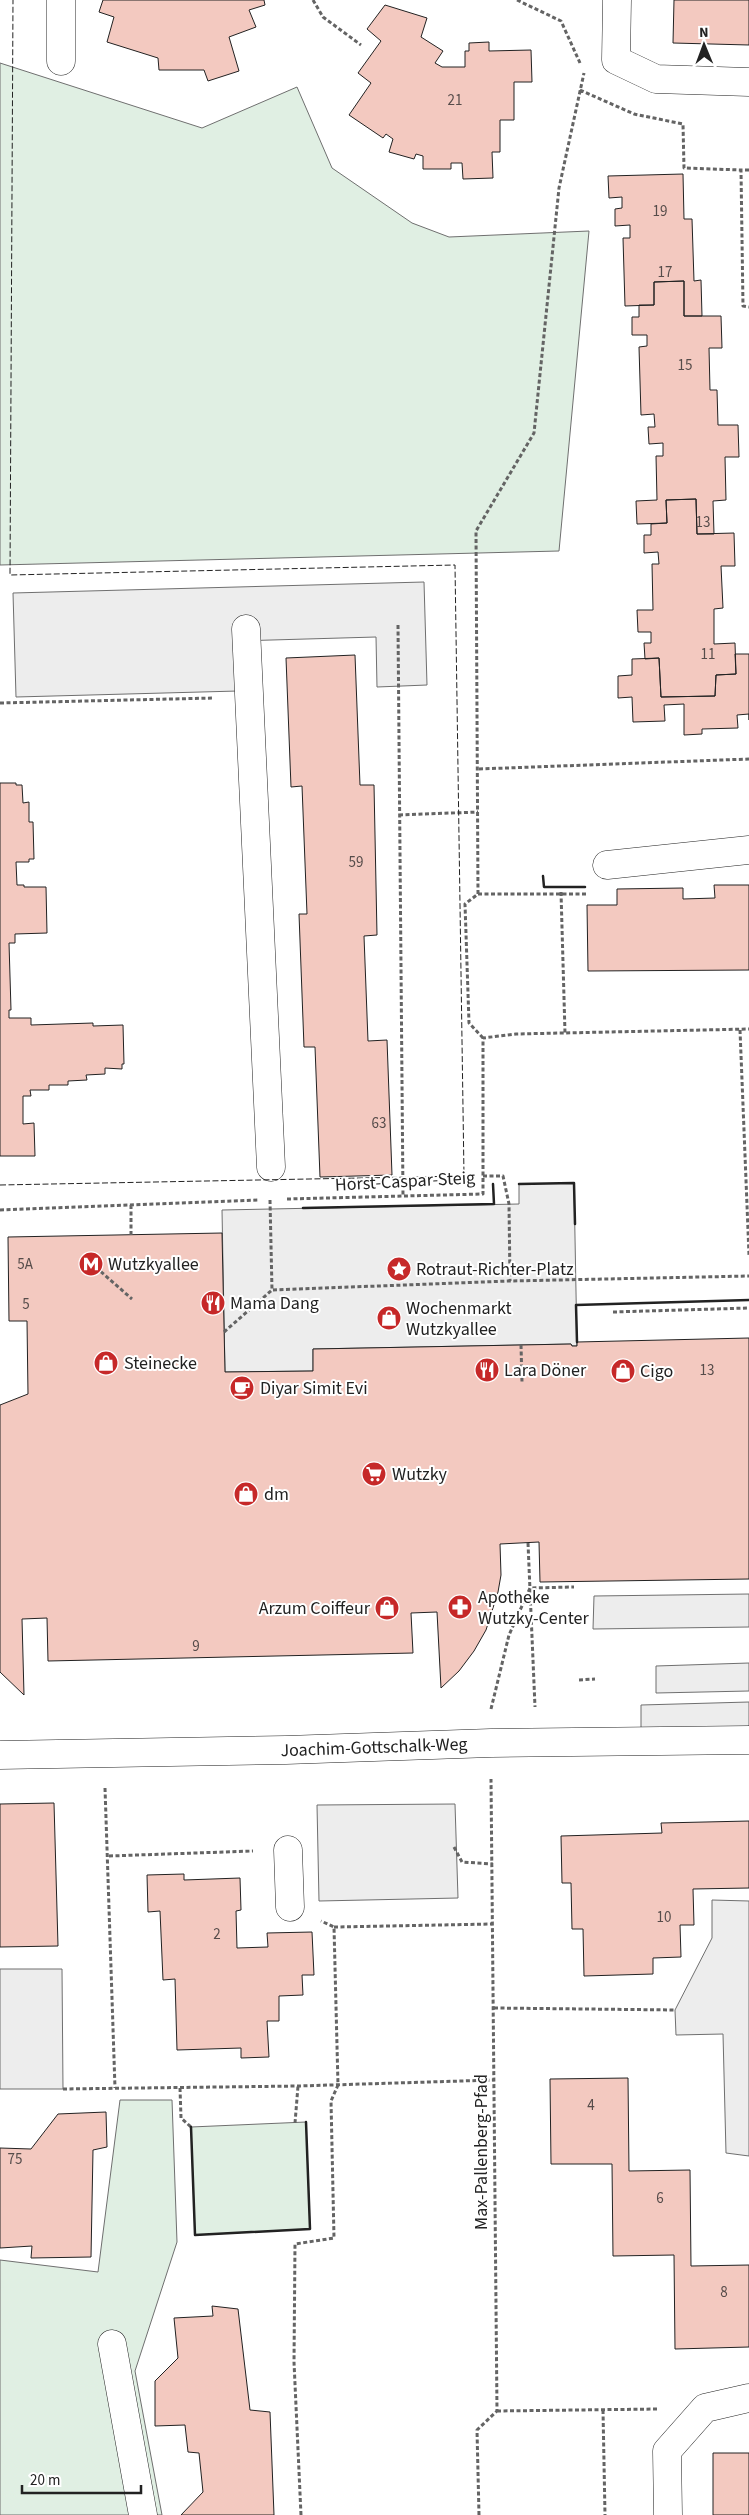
<svg xmlns="http://www.w3.org/2000/svg" width="749" height="2515" font-family="'Source Sans 3',sans-serif">
<style>
.green{fill:#e0efe3;stroke:#6f6f6f}
.parking{fill:#ededed;stroke:#6f6f6f}
.building{fill:#f3c9c0;stroke:#222}
.lines{fill:none;stroke-linecap:round;stroke-linejoin:round}
.minor-casing{stroke:#222;stroke-width:29}
.path{stroke:#646464;stroke-width:3;stroke-dasharray:4 2.5;stroke-linecap:butt}
.minor{stroke:#fff;stroke-width:28}
.fence{stroke:#222;stroke-width:1;stroke-dasharray:6 2.5;stroke-linecap:butt}
.wall{stroke:#222;stroke-width:2.5}
.labels{text-anchor:middle;stroke-width:4;stroke-linejoin:round;paint-order:stroke}
.number-label{font-size:15px;fill:#564c4a}
.street-label{font-size:18px;fill:#222;stroke:#fff}
.poi-label{font-size:18px;fill:#222;stroke:#fff;text-anchor:start}
</style>
<rect width="100%" height="100%" fill="#fff"/>
<path class="green" d="M 0,63 L 202,128 L 297,87 L 332,168 L 412,223 L 449,237 L 589,231 L 559,551 L 0,565 Z
M 120,2100 L 172,2100 L 177,2242 L 135,2371 L 162,2515 L 0,2515 L 0,2260 L 98,2272 Z
M 306,2122 L 310,2229 L 195,2235 L 191,2127 Z"/>
<path class="parking" d="M 424,582 L 427,685 L 377,687 L 376,637 L 237,641 L 238,691 L 16,697 L 13,593 Z
M 574,1183 L 577,1346 L 572,1346 L 571,1344 L 313,1349 L 313,1371 L 225,1372 L 222,1210 L 519,1204 L 519,1184 Z
M 749,1594 L 749,1627 L 593,1629 L 594,1596 Z
M 749,1663 L 749,1691 L 656,1693 L 656,1666 Z
M 749,1702 L 749,1730 L 641,1728 L 641,1705 Z
M 455,1804 L 458,1898 L 319,1901 L 317,1805 Z
M 712,1900 L 749,1901 L 749,2156 L 726,2153 L 723,2034 L 676,2035 L 675,2010 L 712,1938 Z
M 0,1969 L 62,1969 L 63,2089 L 0,2089 Z"/>
<path class="building" d="M 103,0 L 264,0 L 265,5 L 249,10 L 256,27 L 229,37 L 239,71 L 208,81 L 204,70 L 159,70 L 158,58 L 107,42 L 114,17 L 99,12 Z
M 674,0 L 749,0 L 749,45 L 673,43 Z
M 385,5 L 427,18 L 421,37 L 443,51 L 435,63 L 442,67 L 465,67 L 465,51 L 469,51 L 469,43 L 489,42 L 489,51 L 531,50 L 532,82 L 514,82 L 514,120 L 500,120 L 500,152 L 492,152 L 493,178 L 463,179 L 462,163 L 451,163 L 451,169 L 423,169 L 423,156 L 416,154 L 414,159 L 389,152 L 393,139 L 386,134 L 383,138 L 349,115 L 371,83 L 358,73 L 381,41 L 367,29 Z
M 683,174 L 684,219 L 692,219 L 694,281 L 701,280 L 702,316 L 684,316 L 684,281 L 654,282 L 654,305 L 625,306 L 623,238 L 630,238 L 630,225 L 615,226 L 615,209 L 622,208 L 622,197 L 609,198 L 608,176 Z
M 684,281 L 684,316 L 721,316 L 722,348 L 709,348 L 710,390 L 717,390 L 718,425 L 738,425 L 739,457 L 725,457 L 726,500 L 713,501 L 714,534 L 697,534 L 696,499 L 666,500 L 667,523 L 637,524 L 636,501 L 657,500 L 656,456 L 663,456 L 663,443 L 649,444 L 648,427 L 655,427 L 654,414 L 641,415 L 639,347 L 647,346 L 647,335 L 632,335 L 632,317 L 639,317 L 639,305 L 654,305 L 654,282 Z
M 696,499 L 697,534 L 734,533 L 735,566 L 721,566 L 723,608 L 714,609 L 714,644 L 735,643 L 736,674 L 716,675 L 715,696 L 661,697 L 659,658 L 645,659 L 644,643 L 651,643 L 651,632 L 638,632 L 637,610 L 653,610 L 652,564 L 659,564 L 658,552 L 644,553 L 644,535 L 651,535 L 651,524 L 667,523 L 666,500 Z
M 735,654 L 749,654 L 749,720 L 749,714 L 737,715 L 738,728 L 702,729 L 702,734 L 684,735 L 684,704 L 664,705 L 665,721 L 633,722 L 632,697 L 618,698 L 618,676 L 632,675 L 632,659 L 659,658 L 661,697 L 715,696 L 716,675 L 736,674 Z
M 355,655 L 360,785 L 374,785 L 377,935 L 364,936 L 368,1041 L 387,1040 L 392,1175 L 320,1177 L 315,1047 L 304,1047 L 299,914 L 307,914 L 302,786 L 291,787 L 286,658 Z
M 0,783 L 16,783 L 16,785 L 22,785 L 23,803 L 29,802 L 29,822 L 33,822 L 34,859 L 29,859 L 29,862 L 16,862 L 17,885 L 24,885 L 24,887 L 46,887 L 47,933 L 15,934 L 15,943 L 9,943 L 11,1010 L 9,1010 L 9,1018 L 31,1018 L 31,1025 L 93,1023 L 93,1026 L 123,1025 L 124,1064 L 122,1064 L 122,1069 L 105,1068 L 105,1074 L 86,1075 L 87,1080 L 68,1081 L 68,1085 L 49,1085 L 49,1090 L 30,1090 L 31,1096 L 23,1096 L 23,1124 L 34,1123 L 35,1156 L 0,1156 Z
M 714,885 L 749,885 L 749,970 L 588,971 L 587,905 L 617,905 L 617,889 L 683,888 L 683,899 L 715,898 Z
M 222,1233 L 225,1372 L 313,1371 L 313,1349 L 571,1344 L 572,1346 L 577,1346 L 577,1342 L 749,1338 L 749,1579 L 540,1582 L 539,1542 L 500,1544 L 501,1575 L 498,1592 L 486,1630 L 474,1651 L 459,1671 L 441,1688 L 437,1612 L 411,1613 L 413,1653 L 48,1661 L 47,1618 L 22,1619 L 24,1695 L 0,1672 L 0,1405 L 28,1394 L 27,1321 L 9,1321 L 8,1237 Z
M 54,1803 L 58,1946 L 0,1947 L 0,1804 Z
M 749,1821 L 749,1888 L 693,1889 L 694,1925 L 680,1925 L 681,1957 L 653,1958 L 653,1974 L 584,1976 L 583,1929 L 572,1929 L 571,1883 L 562,1883 L 561,1836 L 662,1833 L 661,1823 Z
M 184,1874 L 184,1880 L 240,1878 L 241,1910 L 236,1911 L 237,1948 L 268,1947 L 267,1933 L 312,1932 L 314,1975 L 302,1975 L 303,1995 L 279,1996 L 279,2021 L 267,2021 L 269,2057 L 241,2058 L 241,2048 L 177,2050 L 175,1979 L 163,1980 L 160,1911 L 148,1912 L 147,1875 Z
M 628,2078 L 629,2171 L 690,2170 L 691,2266 L 749,2265 L 749,2347 L 675,2349 L 674,2255 L 613,2256 L 612,2164 L 551,2164 L 550,2079 Z
M 106,2112 L 107,2147 L 93,2150 L 91,2257 L 31,2258 L 32,2246 L 0,2248 L 0,2148 L 31,2149 L 58,2114 Z
M 212,2306 L 238,2309 L 250,2410 L 270,2412 L 274,2515 L 181,2515 L 203,2492 L 199,2453 L 188,2452 L 185,2425 L 155,2426 L 155,2381 L 178,2358 L 174,2318 L 213,2316 Z
M 713,2453 L 749,2453 L 749,2515 L 713,2515 Z"/>
<g class="lines">
<defs>
<path id="minor" d="M 617,0 L 616,60 L 656,79 L 749,82
M 61,61 L 61,0
M 246,629 L 271,1167
M 607,865 L 749,850
M 0,1755 L 286,1750 L 491,1743 L 749,1740
M 288,1850 L 290,1907
M 112,2344 L 143,2515
M 668,2515 L 667,2451 L 705,2408 L 749,2398"/>
</defs>
<use href="#minor" class="minor-casing"/>
<path class="path" d="M 313,0 L 323,17 L 361,45
M 517,0 L 561,21 L 580,63
M 580,90 L 634,114 L 683,124 L 684,168 L 741,170
M 749,170 L 741,170 L 743,306 L 749,307
M 398,625 L 403,1196
M 0,703 L 214,698
M 479,769 L 749,759
M 399,815 L 478,812
M 561,892 L 565,1033
M 478,894 L 587,894
M 740,1030 L 749,1255
M 483,1038 L 469,1023 L 465,904 L 478,894 L 476,531 L 534,433 L 559,188 L 584,73
M 483,1176 L 503,1176 L 509,1204 L 510,1281
M 287,1199 L 483,1194 L 483,1038 L 516,1034 L 749,1029
M 270,1200 L 272,1290 L 510,1281 L 749,1276
M 0,1210 L 258,1200
M 131,1235 L 131,1204
M 91,1263 L 132,1299
M 613,1312 L 749,1308
M 224,1332 L 272,1290
M 521,1345 L 522,1382
M 528,1543 L 535,1707
M 579,1680 L 595,1679
M 491,1709 L 509,1635 L 530,1588 L 574,1587
M 105,1788 L 115,2088
M 454,1847 L 462,1862 L 493,1864
M 109,1856 L 253,1851
M 334,1927 L 493,1924
M 494,2008 L 675,2010
M 180,2088 L 181,2118 L 191,2127
M 63,2089 L 298,2086 L 494,2080
M 295,2123 L 298,2086
M 603,2410 L 605,2515
M 497,2411 L 657,2409
M 301,2515 L 294,2362 L 295,2244 L 334,2238 L 331,2101 L 338,2085 L 334,1927 L 321,1921
M 479,2515 L 477,2430 L 497,2411 L 491,1779"/>
<use href="#minor" class="minor"/>
<path class="fence" d="M 0,1185 L 464,1176 L 455,565 L 10,575 L 13,0"/>
<path class="wall" d="M 543,876 L 544,887 L 585,887
M 519,1184 L 574,1183 L 575,1224
M 303,1208 L 494,1204 L 493,1184
M 577,1342 L 576,1305 L 749,1300
M 191,2127 L 195,2235 L 310,2229 L 306,2122"/>
</g>
<defs>
<symbol id="metro-disc" viewBox="-11 -11 22 22"><circle r="9.5" fill="#c62828" stroke="#fff"/><path d="M-5.5 5V-5H-3L0 0L3-5H5.5V5H3V-.5L0 4L-3-.5V5Z" fill="#fff"/></symbol>
<symbol id="sight-disc" viewBox="-11 -11 22 22"><circle r="9.5" fill="#c62828" stroke="#fff"/><path d="M0-6L1.8-2.2L6-1.7L2.9 1.2L3.7 5.4L0 3.3L-3.7 5.4L-2.9 1.2L-6-1.7L-1.8-2.2Z" fill="#fff"/></symbol>
<symbol id="restaurant-disc" viewBox="-11 -11 22 22"><circle r="9.5" fill="#c62828" stroke="#fff"/><path d="M-5-6h1v4h1v-4h1v4h1v-4h1v5L-1.5 .5V6h-2V.5L-5-1ZM5-6V6H3V1.5H1.5Q1.5-4 5-6Z" fill="#fff"/></symbol>
<symbol id="shop-disc" viewBox="-11 -11 22 22"><circle r="9.5" fill="#c62828" stroke="#fff"/><path d="M-5-2.5h2.3a2.7 3.5 0 0 1 5.4 0H5L5.5 6h-11ZM-1.5-2.5h3a1.5 2.3 0 0 0-3 0Z" fill="#fff"/></symbol>
<symbol id="cafe-disc" viewBox="-11 -11 22 22"><circle r="9.5" fill="#c62828" stroke="#fff"/><path d="M-5.5-4.5H6V0H3Q3 3.5 0 3.5H-2.5Q-5.5 3.5-5.5 0ZM3-3.2v2h1.7v-2ZM-6 4.5H4V6H-6Z" fill="#fff"/></symbol>
<symbol id="supermarket-disc" viewBox="-11 -11 22 22"><circle r="9.5" fill="#c62828" stroke="#fff"/><path d="M-6-5.5h2.5l.6 2H6L4.5 2H-2.5L-4.4-4H-6ZM-1.5 3.2a1.3 1.3 0 1 0 .1 0ZM3 3.2a1.3 1.3 0 1 0 .1 0Z" fill="#fff"/></symbol>
<symbol id="pharmacy-disc" viewBox="-11 -11 22 22"><circle r="9.5" fill="#c62828" stroke="#fff"/><path d="M-2-6h4v4h4v4h-4v4h-4v-4h-4v-4h4Z" fill="#fff"/></symbol>
</defs>
<g fill-rule="evenodd">
<use href="#metro-disc" x="77" y="1250" width="28" height="28"/>
<use href="#sight-disc" x="385" y="1255" width="28" height="28"/>
<use href="#restaurant-disc" x="199" y="1289" width="28" height="28"/>
<use href="#shop-disc" x="375" y="1304" width="28" height="28"/>
<use href="#shop-disc" x="92" y="1349" width="28" height="28"/>
<use href="#restaurant-disc" x="473" y="1356" width="28" height="28"/>
<use href="#shop-disc" x="609" y="1357" width="28" height="28"/>
<use href="#cafe-disc" x="228" y="1374" width="28" height="28"/>
<use href="#supermarket-disc" x="360" y="1460" width="28" height="28"/>
<use href="#shop-disc" x="232" y="1480" width="28" height="28"/>
<use href="#pharmacy-disc" x="446" y="1593" width="28" height="28"/>
<use href="#shop-disc" x="373" y="1594" width="28" height="28"/>
</g>
<g class="labels">
<g class="number-label">
<text x="455" y="105">21</text>
<text x="660" y="216">19</text>
<text x="665" y="277">17</text>
<text x="685" y="370">15</text>
<text x="703" y="527">13</text>
<text x="708" y="659">11</text>
<text x="356" y="867">59</text>
<text x="379" y="1128">63</text>
<text x="25" y="1269">5A</text>
<text x="26" y="1309">5</text>
<text x="707" y="1375">13</text>
<text x="196" y="1651">9</text>
<text x="664" y="1922">10</text>
<text x="217" y="1939">2</text>
<text x="591" y="2110">4</text>
<text x="15" y="2164">75</text>
<text x="660" y="2203">6</text>
<text x="724" y="2297">8</text>
</g>
<g class="street-label">
<text transform="translate(405 1181) rotate(-3)" y="6">Horst-Caspar-Steig</text>
<text transform="translate(374 1747) rotate(-2)" y="6">Joachim-Gottschalk-Weg</text>
<text transform="translate(481 2152) rotate(-90)" y="6">Max-Pallenberg-Pfad</text>
</g>
<g class="poi-label">
<text x="108" y="1270">Wutzkyallee</text>
<text x="416" y="1275">Rotraut-Richter-Platz</text>
<text x="230" y="1309">Mama Dang</text>
<text x="406" y="1314">Wochenmarkt<tspan x="406" dy="21">Wutzkyallee</tspan></text>
<text x="124" y="1369">Steinecke</text>
<text x="504" y="1376">Lara Döner</text>
<text x="640" y="1377">Cigo</text>
<text x="260" y="1394">Diyar Simit Evi</text>
<text x="392" y="1480">Wutzky</text>
<text x="264" y="1500">dm</text>
<text x="478" y="1603">Apotheke<tspan x="478" dy="21">Wutzky-Center</tspan></text>
<text x="370" y="1614" text-anchor="end">Arzum Coiffeur</text>
</g>
</g>
<g transform="translate(704 45) rotate(359)" stroke="#ffffff" stroke-width="4" paint-order="stroke">
<path d="M0-4L9 19L0 12L-9 19Z" fill="#222222"/>
<text y="-8" font-size="14" font-weight="bold" text-anchor="middle" fill="#222222">N</text>
</g>
<path d="M22 2485v8h119v-8" fill="none" stroke="#222222" stroke-width="2.5"/>
<text x="30" y="2485" font-size="15" fill="#222222" stroke="#ffffff" stroke-width="4" paint-order="stroke">20 m</text>
</svg>
